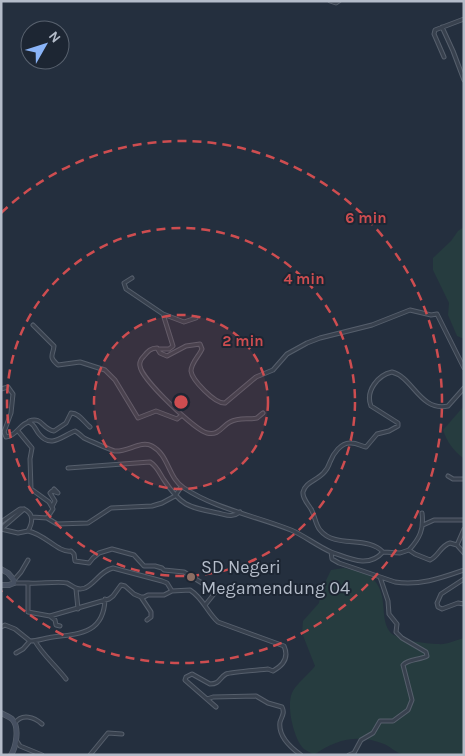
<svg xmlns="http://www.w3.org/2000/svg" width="465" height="756" font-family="Karla,sans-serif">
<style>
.green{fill:#263c3f}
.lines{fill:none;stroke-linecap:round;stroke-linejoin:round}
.street-casing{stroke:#565f6c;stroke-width:5}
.secondary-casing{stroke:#565f6c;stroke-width:6}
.street{stroke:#38414e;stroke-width:3}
.secondary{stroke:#465061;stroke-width:4.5}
.ring{fill:none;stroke:#ce4d50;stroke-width:2.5;stroke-dasharray:9 6}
.education-dot{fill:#8d6e63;stroke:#1d2633;stroke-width:2}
.labels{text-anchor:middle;stroke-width:4;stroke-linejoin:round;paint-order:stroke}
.poi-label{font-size:18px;fill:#b4bcc9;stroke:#1d2633;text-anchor:start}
.centre{fill:#ce4d50;stroke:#1d2633;stroke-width:2.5}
.ring-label{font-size:15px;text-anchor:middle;font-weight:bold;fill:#ce4d50;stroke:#1d2633;stroke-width:4;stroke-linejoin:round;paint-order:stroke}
</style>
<rect width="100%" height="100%" fill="#242f3e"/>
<path class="green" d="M 464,227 L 464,339 L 457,336 L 448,315 L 449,303 L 433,270 L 433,258 L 451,241 L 458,231 Z
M 464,406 L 464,458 L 463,458 C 453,450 447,442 443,430 Z
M 344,568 C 351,570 363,571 369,575 C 391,593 378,616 390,632 C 396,640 427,644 438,644 C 446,645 456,640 464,638 L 464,755 C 444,755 424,756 405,755 C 397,754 391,747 384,744 C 359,734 336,739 314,755 C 311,753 307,751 304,749 C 294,740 286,706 292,693 C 295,685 309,674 315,666 L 302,633 L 303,621 L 319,603 L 321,591 L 331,570 Z"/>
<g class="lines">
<defs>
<path id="street" d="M 330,1 L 336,3 L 339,1
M 442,27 L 453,51 L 464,80
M 444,57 L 434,34 L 435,30 L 464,19
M 132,278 L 124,283 L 126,289 L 163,314
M 33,325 L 54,346 C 53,356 48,356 58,365 L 80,362 L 105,370 L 115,380 L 138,418 L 156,411 L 177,419 L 182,415
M 159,349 L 169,349 L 173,346 L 163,314 L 184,322 L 196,318
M 1,389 L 8,387 L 13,394 L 11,413 L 4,432 L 6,437 C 17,436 19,424 29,422 C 35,425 35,429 39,434 C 51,449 62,436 75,431 C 79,433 80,435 84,438 C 86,439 113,451 115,451 C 128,452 141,440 152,446 C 169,455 168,478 184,488 C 216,509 256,516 291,530 C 305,536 317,546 331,552 L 332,559 L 339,563 L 395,582 C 419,586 441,578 464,570
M 263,413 L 257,418 C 248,420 239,417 230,422 C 222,426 219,436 207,433 C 195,430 141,379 140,366 C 139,362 142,358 144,356 C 148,351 151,348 157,348 L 160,353 L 167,356 L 186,346 L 200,344 L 202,349 C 199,356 191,363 191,371 C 192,380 215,404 225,403 L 256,377 L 273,370 L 287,354 L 307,343 L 320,338 L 372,325 L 410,310 L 431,315 L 437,314 L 464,368
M 29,421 C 42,416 42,429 54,431 L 66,423 L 71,413 C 79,413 84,422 90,427
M 18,431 L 32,448 L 30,459 L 31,489 L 49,502 L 53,509 L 47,518 L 32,517
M 68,468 L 150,462 C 157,466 160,474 164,480 C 181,506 188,507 218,513 C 227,515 232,518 240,512
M 448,476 L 453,479 L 464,479
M 52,507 L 55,501 L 50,493 L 52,491 L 58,493 L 54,489
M 47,518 L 57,524 L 88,523 L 111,508 L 152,506 L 162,503 L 175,496 L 181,487
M 1,522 L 20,509 L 24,509
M 423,525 L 434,520 L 464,520
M 2,528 L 24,509
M 1,529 L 18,533 L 28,531 C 33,522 34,514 24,509
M 28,531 C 45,534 58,553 71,551 L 74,554 L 75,561 L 89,563 L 93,558 L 99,553 L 112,549 L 134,555 L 144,566 L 155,566 L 162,568 L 164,570 L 184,572 L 202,583 L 214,594 L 206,604
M 457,545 L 464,529
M 409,550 C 420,538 424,529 422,513
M 331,552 C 349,558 368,569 383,552 C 367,535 335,549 320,530 C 315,524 315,515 311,509 C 308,504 302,498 303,492 C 306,479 324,481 330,462 C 333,454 341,442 351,443 C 357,443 361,446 366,447 L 377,434 L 389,431 L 398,426 L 398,423 L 371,406 C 365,391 378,375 392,372 C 413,377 420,412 448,406 L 464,388
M 383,552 L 400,553 L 409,550 L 415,554 L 430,560 C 439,556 440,546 450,543 L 457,545 L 464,553
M 464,579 L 441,594 L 437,603 L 438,607 L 442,609 L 458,603 L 464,604
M 14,580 L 21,572 L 28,560
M 14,583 L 28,583 L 28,612 L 50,616 L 55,620 L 56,625 L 60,626
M 28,583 C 37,584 60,581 67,583 C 73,586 77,591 85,588 C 96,583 100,571 113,568 L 162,581 L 167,583 L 172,591
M 76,589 L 78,609
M 141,597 L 144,597 L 148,595 L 164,595 L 172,591 L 190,590 C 203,598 207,612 218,622 L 284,646 C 289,657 284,665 273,671 L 268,669 C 261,670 230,672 226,674 C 219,678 220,684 210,684 L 192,674 L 186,677 L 185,680 L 216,707
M 50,616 L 109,599 L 113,596 L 121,585 L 125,586 L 134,594 L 141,597 L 151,612 L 151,617 L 147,620
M 1,627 L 5,625 L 15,629 L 30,641
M 35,641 C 41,653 57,667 66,679
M 16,653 L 23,649 L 30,641 C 37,641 45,638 53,637 C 80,634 104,633 105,599
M 207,699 L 213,697 L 256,696 L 268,703 L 282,707 C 285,713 282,716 280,722 C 278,736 291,748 301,755
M 15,723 C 22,713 34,717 42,724
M 16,740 L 20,746 L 42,755
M 90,755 L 108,733 L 122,734
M 349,755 L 354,753 L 361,740 L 373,733 L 380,721 L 393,721 L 408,710 L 412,700 L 403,665 C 408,659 420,660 427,656 L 426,652 L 402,638 L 396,632 L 397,624 L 389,614 L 388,601 L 380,577"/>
<path id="secondary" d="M 1,569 L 8,573 L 14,580 L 14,583 L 9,585 L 1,585
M 1,713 C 5,715 9,717 12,719 C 20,727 16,747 11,755"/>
</defs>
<use href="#street" class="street-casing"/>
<use href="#secondary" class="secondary-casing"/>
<use href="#street" class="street"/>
<use href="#secondary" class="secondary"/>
</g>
<circle cx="181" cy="402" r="87" fill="#ce4d50" fill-opacity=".12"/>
<g class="ring">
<circle cx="181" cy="402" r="87"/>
<circle cx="181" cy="402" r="174"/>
<path d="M1 213A261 261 0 1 1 1 591"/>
</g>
<circle class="education-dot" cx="191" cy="577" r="5"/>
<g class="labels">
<g class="poi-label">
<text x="201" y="573">SD Negeri<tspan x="201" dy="21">Megamendung 04</tspan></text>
</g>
</g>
<circle cx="181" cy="402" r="8" class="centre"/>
<g class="ring-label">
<text x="366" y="223">6 min</text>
<text x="304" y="284">4 min</text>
<text x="243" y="346">2 min</text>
</g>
<rect width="465" height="756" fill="none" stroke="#b4bcc9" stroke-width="5"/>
<g transform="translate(45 45) rotate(51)"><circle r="24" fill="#1d2633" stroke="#59626f"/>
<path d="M0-4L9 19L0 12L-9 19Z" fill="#8ab4f8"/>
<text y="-8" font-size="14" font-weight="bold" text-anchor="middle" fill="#b4bcc9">N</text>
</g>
</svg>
